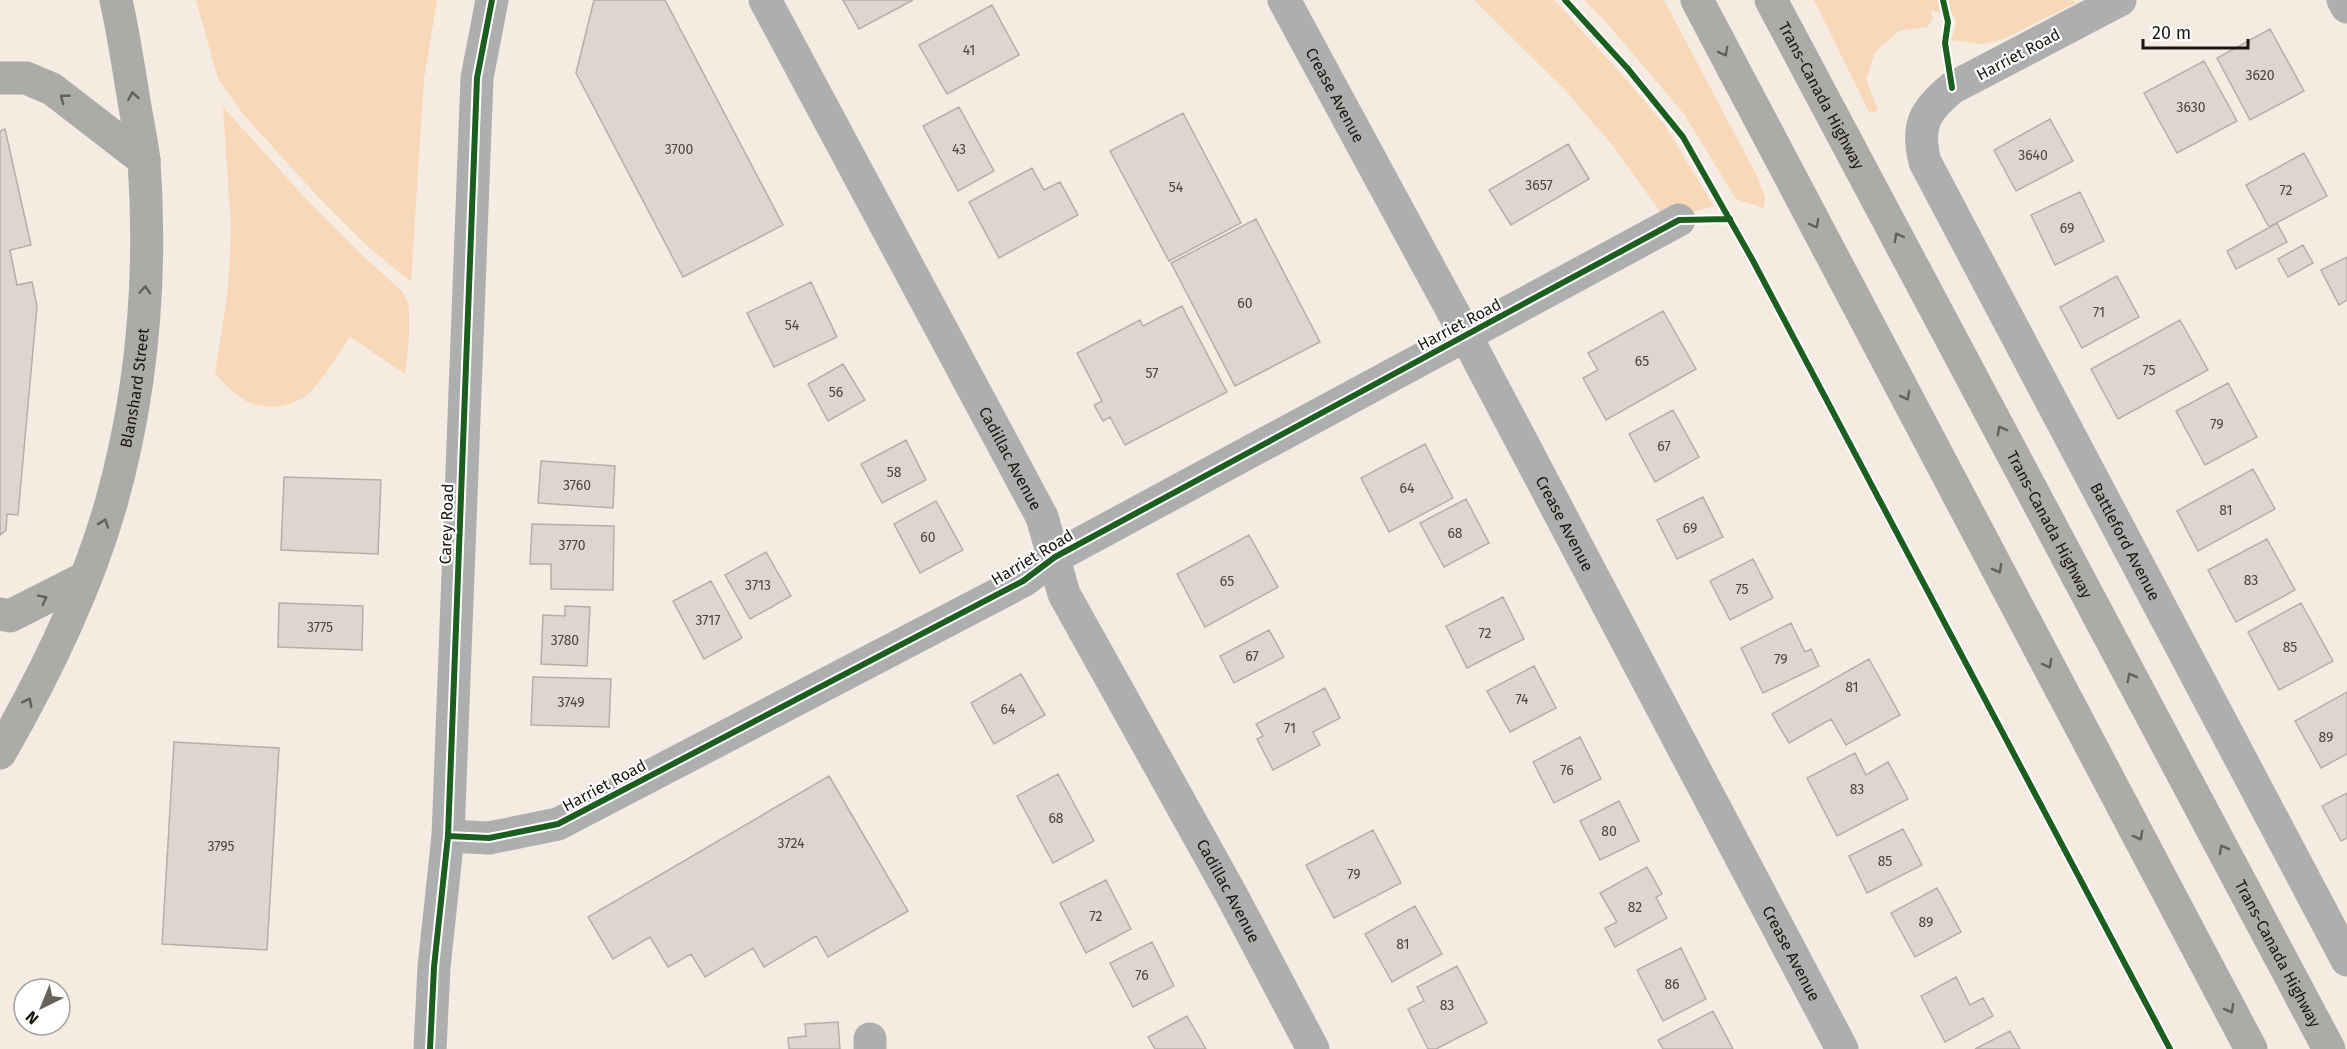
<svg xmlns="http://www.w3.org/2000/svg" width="2347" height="1049" font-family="'Fira Sans',sans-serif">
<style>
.green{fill:#f7d8b9}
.building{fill:#ddd5ce;stroke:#b7afa7;stroke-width:1.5}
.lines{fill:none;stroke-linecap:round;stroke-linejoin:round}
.minor{stroke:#adafae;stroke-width:33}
.highway{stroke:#ababa8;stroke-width:33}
.cycleway-casing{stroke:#fff;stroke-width:10}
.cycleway{stroke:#1b5e20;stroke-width:6}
.oneway{stroke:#64605c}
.labels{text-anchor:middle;stroke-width:4.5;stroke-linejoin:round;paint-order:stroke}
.number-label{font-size:14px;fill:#4d4740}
.street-label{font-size:16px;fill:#1c1610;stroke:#fff}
</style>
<rect width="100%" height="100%" fill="#f5ebe1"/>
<path class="green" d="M 196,0 L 437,0 L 424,79 L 411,282 L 366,245 L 320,199 L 243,114 L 218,79 Z
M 1474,0 L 1554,0 L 1625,78 L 1664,124 L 1714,206 L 1666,220 L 1613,146 L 1566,91 Z
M 1584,0 L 1664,0 L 1757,176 L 1765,197 L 1764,208 L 1736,199 L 1684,114 L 1605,21 Z
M 1814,0 L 2073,0 L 2075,3 L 2004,39 L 1979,44 L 1951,40 L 1956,26 L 1955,17 L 1931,10 L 1933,19 L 1927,27 L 1899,31 L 1875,52 L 1866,79 L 1878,111 L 1869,112 Z
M 223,107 L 308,201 L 364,257 L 403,292 L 409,306 L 409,339 L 405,374 L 350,337 C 338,353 328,372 315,387 C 301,405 272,411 251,403 C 237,398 225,384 215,374 L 228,289 L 231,229 Z"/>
<path class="building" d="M 594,0 L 665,0 L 783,225 L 683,277 L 576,73 Z
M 843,0 L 913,0 L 859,29 Z
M 992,5 L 1019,55 L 947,94 L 919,45 Z
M 2270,29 L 2304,91 L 2250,120 L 2217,58 Z
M 2204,61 L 2237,121 L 2177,153 L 2144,93 Z
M 959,107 L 994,171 L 958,191 L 923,126 Z
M 1183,113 L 1241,223 L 1169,261 L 1110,151 Z
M 2050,119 L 2073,161 L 2016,191 L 1994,150 Z
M 5,129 L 31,245 L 10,250 L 17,285 L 32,282 L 37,306 L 18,515 L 7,514 L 6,530 L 0,535 L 0,131 Z
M 1568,144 L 1589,179 L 1511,225 L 1489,190 Z
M 2304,153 L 2327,196 L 2269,227 L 2246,185 Z
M 1032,168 L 1044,190 L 1060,182 L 1078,215 L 999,258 L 969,202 Z
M 2080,192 L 2104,241 L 2055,265 L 2031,215 Z
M 1256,219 L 1320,342 L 1235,386 L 1171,263 Z
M 2277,223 L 2287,242 L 2236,269 L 2227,251 Z
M 2303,245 L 2313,263 L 2288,277 L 2278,259 Z
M 2347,257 L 2347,300 L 2339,305 L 2321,270 Z
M 2117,276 L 2139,317 L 2082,348 L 2060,307 Z
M 811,282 L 837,337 L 774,367 L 747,313 Z
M 1182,306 L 1227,392 L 1125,445 L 1110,417 L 1103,421 L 1094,405 L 1102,401 L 1077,353 L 1140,320 L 1143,326 Z
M 1663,311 L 1696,369 L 1606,420 L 1583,378 L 1598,370 L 1588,353 Z
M 2180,320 L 2208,370 L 2118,419 L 2091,369 Z
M 843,364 L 865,400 L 828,421 L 808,384 Z
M 2228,383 L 2257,437 L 2205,465 L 2176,411 Z
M 1673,410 L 1699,457 L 1655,482 L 1629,434 Z
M 906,440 L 926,480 L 882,503 L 861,464 Z
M 1425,444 L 1453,498 L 1389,532 L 1361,478 Z
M 541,461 L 615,466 L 613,508 L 538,503 Z
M 2253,469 L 2275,509 L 2198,551 L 2177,511 Z
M 284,477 L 381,480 L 378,554 L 281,550 Z
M 1703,497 L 1723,537 L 1677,559 L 1657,520 Z
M 1466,499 L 1489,543 L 1444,567 L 1420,523 Z
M 936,501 L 963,550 L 920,573 L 894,524 Z
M 532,524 L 614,526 L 613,590 L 551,589 L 551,564 L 530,564 Z
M 1249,535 L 1278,587 L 1205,627 L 1177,574 Z
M 2267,539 L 2295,590 L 2236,622 L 2208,570 Z
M 766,552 L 791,596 L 750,619 L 725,575 Z
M 1753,559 L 1773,598 L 1730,620 L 1710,581 Z
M 711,581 L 742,638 L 704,659 L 673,601 Z
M 1503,597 L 1524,639 L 1467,668 L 1446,626 Z
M 279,603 L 363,606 L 362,650 L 278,647 Z
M 2301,603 L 2333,661 L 2279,690 L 2248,632 Z
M 565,606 L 590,607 L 587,666 L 541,664 L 543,615 L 565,616 Z
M 1791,623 L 1805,652 L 1811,649 L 1819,666 L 1763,693 L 1741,648 Z
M 1269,630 L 1284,657 L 1234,683 L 1220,656 Z
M 1869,659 L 1900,715 L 1846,745 L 1831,719 L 1789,743 L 1772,714 Z
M 1534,666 L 1556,708 L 1510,732 L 1487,691 Z
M 1021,674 L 1045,715 L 994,744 L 971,703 Z
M 533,677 L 611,679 L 609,727 L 531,725 Z
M 1325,688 L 1340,718 L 1313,732 L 1320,745 L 1273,770 L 1257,739 L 1263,736 L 1256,724 Z
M 2347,692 L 2347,754 L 2321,768 L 2295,721 Z
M 1580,737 L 1601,779 L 1554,803 L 1533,762 Z
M 174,742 L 279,748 L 267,950 L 162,944 Z
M 1855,753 L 1866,775 L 1888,762 L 1908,799 L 1837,836 L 1807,778 Z
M 1058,774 L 1094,841 L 1053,863 L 1017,796 Z
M 829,776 L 908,911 L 828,957 L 816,936 L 764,967 L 753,948 L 705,977 L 691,954 L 668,967 L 650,937 L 613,959 L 588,917 Z
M 2347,793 L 2347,838 L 2341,841 L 2322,806 Z
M 1619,801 L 1639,841 L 1600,860 L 1580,821 Z
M 1903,829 L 1922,865 L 1867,893 L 1849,856 Z
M 1373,830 L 1401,883 L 1334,918 L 1306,865 Z
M 1647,867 L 1662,894 L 1656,897 L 1667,918 L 1615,947 L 1605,928 L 1617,922 L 1600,893 Z
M 1106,880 L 1131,929 L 1086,953 L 1060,903 Z
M 1937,888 L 1961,932 L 1915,957 L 1891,913 Z
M 1415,906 L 1442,954 L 1392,982 L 1365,934 Z
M 1152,942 L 1174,986 L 1133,1007 L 1110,963 Z
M 1681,948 L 1706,999 L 1663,1021 L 1637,970 Z
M 1457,966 L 1487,1023 L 1436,1049 L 1428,1049 L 1408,1009 L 1424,1001 L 1417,987 Z
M 1956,977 L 1970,1005 L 1983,998 L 1993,1016 L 1945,1042 L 1921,996 Z
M 1713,1011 L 1733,1049 L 1663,1049 L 1658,1040 Z
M 1187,1016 L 1206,1049 L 1155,1049 L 1148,1037 Z
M 838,1022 L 840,1049 L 789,1049 L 788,1038 L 806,1036 L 805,1024 Z
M 2010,1031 L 2020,1049 L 1975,1049 Z"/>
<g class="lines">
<g class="minor">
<path id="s1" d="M 765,0 L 1042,517 L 1064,594 L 1231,894 L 1313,1049"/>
<path id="s2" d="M 1284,0 L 1466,336 L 1842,1049"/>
<path id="s3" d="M 2120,0 L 1952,88 C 1924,111 1916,126 1925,162 L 2347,960"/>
<path d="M 2343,0 L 2347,7"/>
<path d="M 448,836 L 489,838 L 558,824 L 1023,581 L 1055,557 L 1679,220"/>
<path d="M 870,1039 L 870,1049"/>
<path d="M 430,1049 L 434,967 L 448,836 L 477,78 L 492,0"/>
</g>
<g class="highway">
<path d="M 1697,0 L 2251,1049"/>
<path id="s4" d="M 1771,0 L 2329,1049"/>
<path d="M 0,78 L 26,78 L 52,89 L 144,160"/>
<path d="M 0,614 L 10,616 L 85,578"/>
<path id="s5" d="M 0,753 C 45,675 86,591 111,504 C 142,394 152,276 144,161 C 142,143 138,125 135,107 C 129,71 124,36 116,0"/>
</g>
<defs>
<path id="cycleway" d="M 1565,0 L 1628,69 L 1683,137 L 1752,259 L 2170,1049
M 1943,0 L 1948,22 L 1945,43 L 1952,88
M 448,836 L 489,838 L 558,824 L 1023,581 L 1055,557 L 1679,220 L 1730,219
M 430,1049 L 434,967 L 448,836 L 477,78 L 492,0"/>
</defs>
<use href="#cycleway" class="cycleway-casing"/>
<use href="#cycleway" class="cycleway"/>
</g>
<defs><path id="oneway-chevron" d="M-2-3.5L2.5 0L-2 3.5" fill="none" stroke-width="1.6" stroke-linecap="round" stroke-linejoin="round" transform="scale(1.5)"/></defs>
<g class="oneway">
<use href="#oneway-chevron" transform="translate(1724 52) rotate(62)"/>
<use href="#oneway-chevron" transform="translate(133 96) rotate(-99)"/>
<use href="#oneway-chevron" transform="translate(64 98) rotate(-142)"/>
<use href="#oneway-chevron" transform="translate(1815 224) rotate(62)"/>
<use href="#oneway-chevron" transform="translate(1898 237) rotate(-118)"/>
<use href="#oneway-chevron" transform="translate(145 290) rotate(-86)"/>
<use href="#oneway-chevron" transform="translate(1906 396) rotate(62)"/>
<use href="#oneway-chevron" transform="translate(2001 430) rotate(-118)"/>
<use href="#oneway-chevron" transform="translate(104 523) rotate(-71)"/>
<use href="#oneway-chevron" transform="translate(1998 569) rotate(62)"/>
<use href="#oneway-chevron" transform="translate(43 599) rotate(-27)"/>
<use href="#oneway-chevron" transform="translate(2048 664) rotate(62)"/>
<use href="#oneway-chevron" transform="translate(2131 677) rotate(-118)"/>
<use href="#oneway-chevron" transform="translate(28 702) rotate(-63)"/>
<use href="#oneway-chevron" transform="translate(2139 836) rotate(62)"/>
<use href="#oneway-chevron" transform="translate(2223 849) rotate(-118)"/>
<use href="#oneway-chevron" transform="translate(2230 1009) rotate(62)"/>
</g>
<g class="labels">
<g class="number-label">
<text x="969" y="55">41</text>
<text x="2260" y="80">3620</text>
<text x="2191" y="112">3630</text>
<text x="679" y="154">3700</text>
<text x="959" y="154">43</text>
<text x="2033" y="160">3640</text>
<text x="1539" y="190">3657</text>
<text x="1176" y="192">54</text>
<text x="2286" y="195">72</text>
<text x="2067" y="233">69</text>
<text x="1245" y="308">60</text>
<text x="2099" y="317">71</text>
<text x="792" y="330">54</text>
<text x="1642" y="366">65</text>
<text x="2149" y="375">75</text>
<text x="1152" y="378">57</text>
<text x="836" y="397">56</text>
<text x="2217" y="429">79</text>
<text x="1664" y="451">67</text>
<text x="894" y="477">58</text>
<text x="577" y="490">3760</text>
<text x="1407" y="493">64</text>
<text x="2226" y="515">81</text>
<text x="1690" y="533">69</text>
<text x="1455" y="538">68</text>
<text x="928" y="542">60</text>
<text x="572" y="550">3770</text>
<text x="2251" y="585">83</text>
<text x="1227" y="586">65</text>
<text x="758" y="590">3713</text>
<text x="1742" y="594">75</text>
<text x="708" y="625">3717</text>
<text x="320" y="632">3775</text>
<text x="1485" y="638">72</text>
<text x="565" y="645">3780</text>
<text x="2290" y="652">85</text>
<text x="1252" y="661">67</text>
<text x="1781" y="664">79</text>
<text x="1852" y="692">81</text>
<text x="1522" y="704">74</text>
<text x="571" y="707">3749</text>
<text x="1008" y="714">64</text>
<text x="1290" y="733">71</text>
<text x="2326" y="742">89</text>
<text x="1567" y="775">76</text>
<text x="1857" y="794">83</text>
<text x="1056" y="823">68</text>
<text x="1609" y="836">80</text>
<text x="791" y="848">3724</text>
<text x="221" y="851">3795</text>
<text x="1885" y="866">85</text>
<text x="1354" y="879">79</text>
<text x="1635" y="912">82</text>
<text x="1096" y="921">72</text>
<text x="1926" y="927">89</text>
<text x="1403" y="949">81</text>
<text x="1142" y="980">76</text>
<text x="1672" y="989">86</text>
<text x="1447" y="1010">83</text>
</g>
<g class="street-label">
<text transform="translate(2018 54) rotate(-28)" y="6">Harriet Road</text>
<text dy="6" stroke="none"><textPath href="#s2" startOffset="108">Crease Avenue</textPath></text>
<text dy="6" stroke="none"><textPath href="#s4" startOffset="108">Trans-Canada Highway</textPath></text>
<text transform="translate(1459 324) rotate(-28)" y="6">Harriet Road</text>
<text dy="6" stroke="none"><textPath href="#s5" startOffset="392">Blanshard Street</textPath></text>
<text dy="6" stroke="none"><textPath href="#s1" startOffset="520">Cadillac Avenue</textPath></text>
<text transform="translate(446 524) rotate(-88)" y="6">Carey Road</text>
<text dy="6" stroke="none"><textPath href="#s2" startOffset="594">Crease Avenue</textPath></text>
<text dy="6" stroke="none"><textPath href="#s4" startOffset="594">Trans-Canada Highway</textPath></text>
<text dy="6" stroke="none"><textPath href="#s3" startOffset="704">Battleford Avenue</textPath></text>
<text transform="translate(1032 557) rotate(-31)" y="6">Harriet Road</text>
<text transform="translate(604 785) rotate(-28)" y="6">Harriet Road</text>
<text dy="6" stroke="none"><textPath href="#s1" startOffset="1006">Cadillac Avenue</textPath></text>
<text dy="6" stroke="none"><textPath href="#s2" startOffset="1080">Crease Avenue</textPath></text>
<text dy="6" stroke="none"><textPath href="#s4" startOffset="1080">Trans-Canada Highway</textPath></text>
</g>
</g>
<g transform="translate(42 1007) rotate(223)"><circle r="28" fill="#ffffff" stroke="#a4a29f" stroke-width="1.5"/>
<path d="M0-4.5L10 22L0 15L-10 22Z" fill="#686159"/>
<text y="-9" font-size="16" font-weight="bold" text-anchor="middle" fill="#1c1610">N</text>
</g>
<path d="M2143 39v9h105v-9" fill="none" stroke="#1c1610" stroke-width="3"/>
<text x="2152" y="39" font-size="18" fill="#1c1610" stroke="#ffffff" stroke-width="4.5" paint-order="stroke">20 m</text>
</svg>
